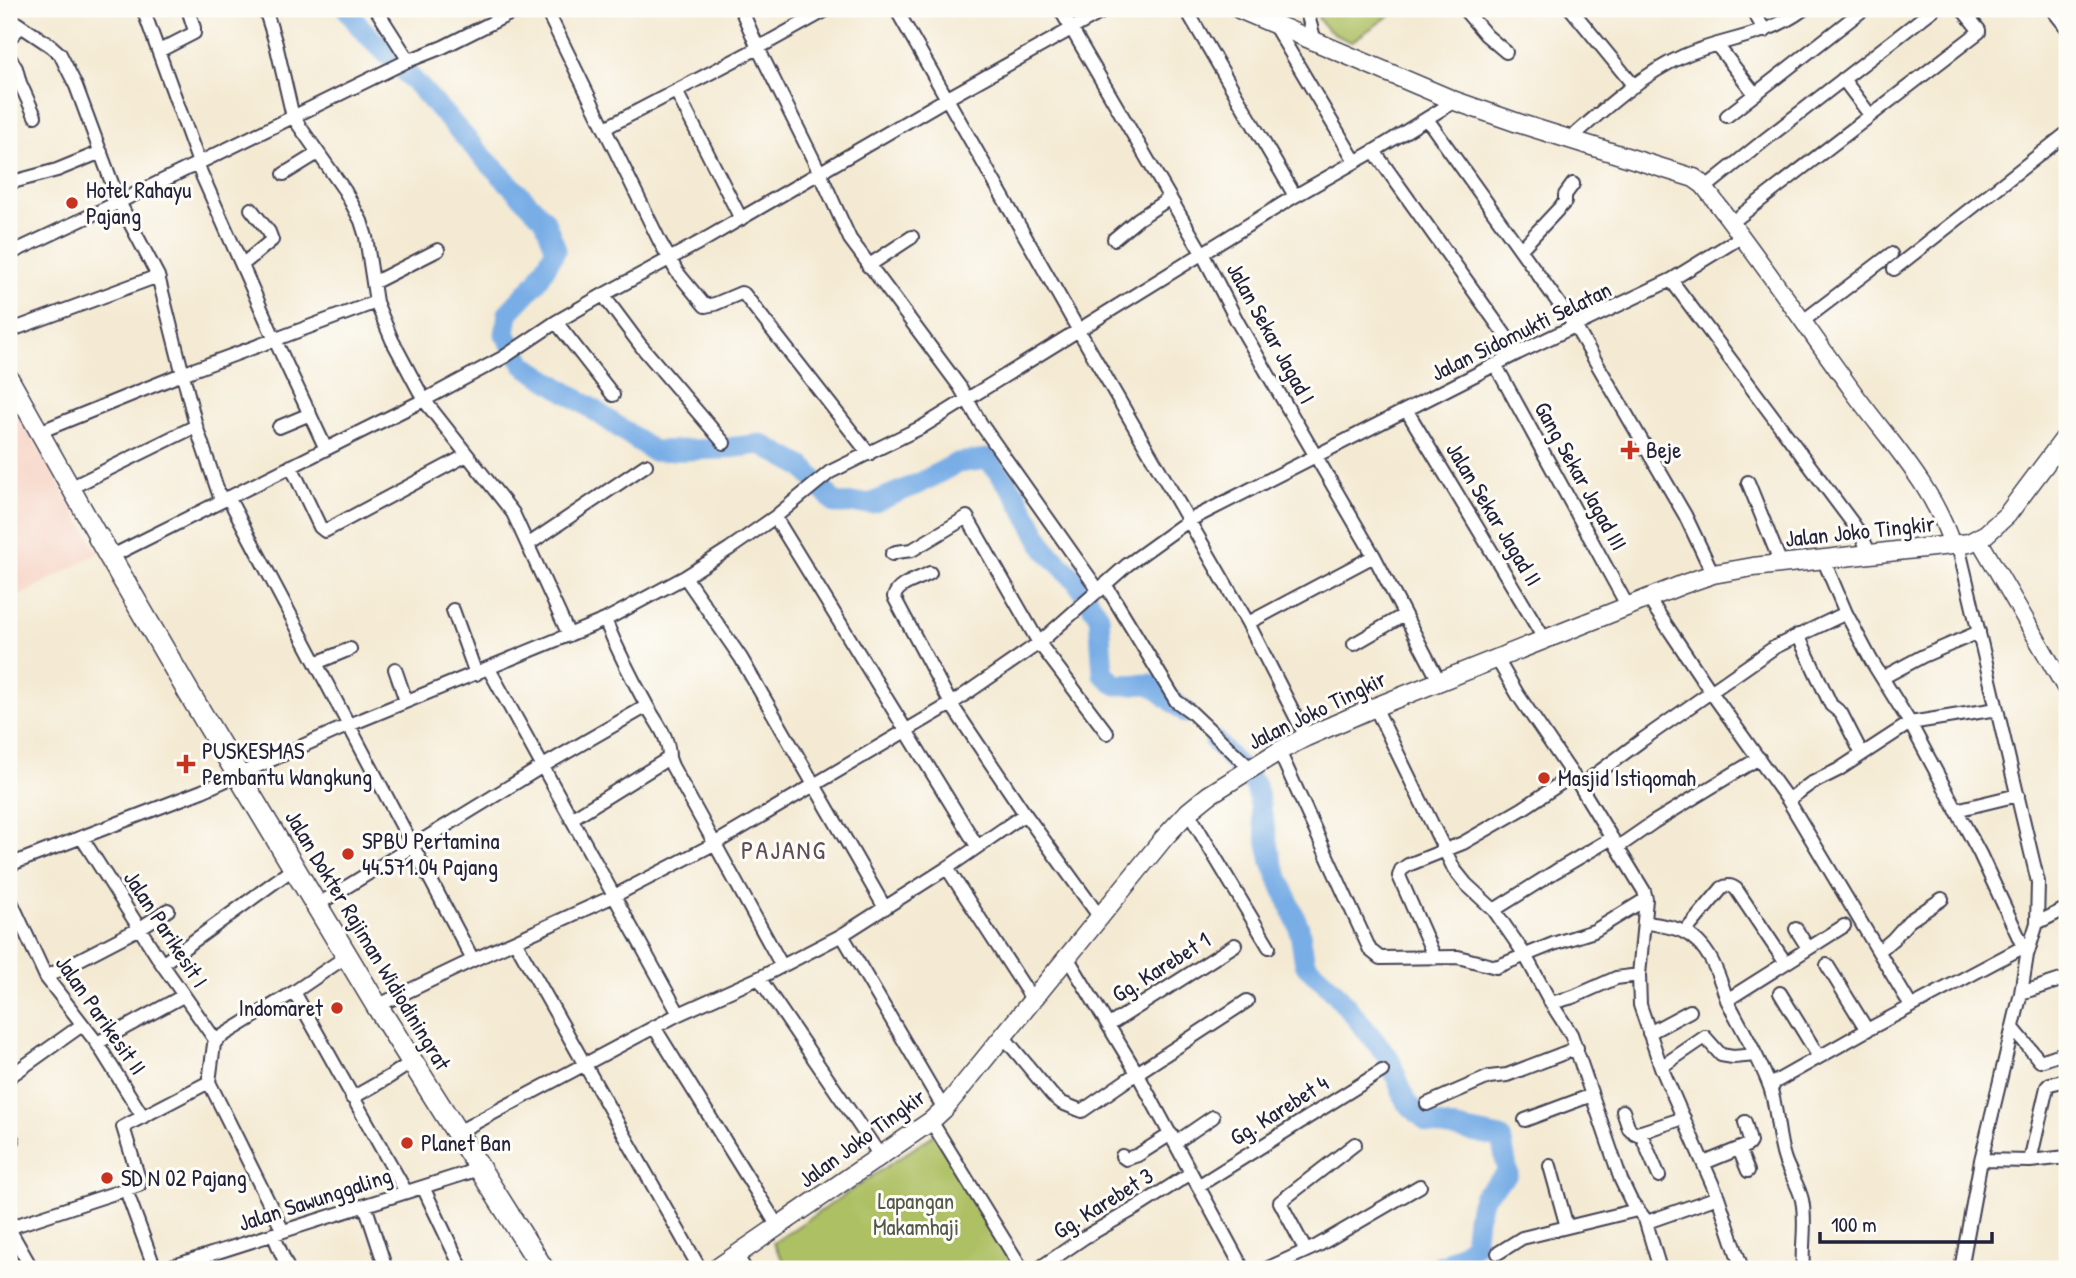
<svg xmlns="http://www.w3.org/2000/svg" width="2076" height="1278" font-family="'Patrick Hand',sans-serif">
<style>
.built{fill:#f6d2c3}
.green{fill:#adc064;stroke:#687150;stroke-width:2}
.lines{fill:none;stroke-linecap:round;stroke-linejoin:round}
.river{stroke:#78ade6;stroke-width:21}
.minor-casing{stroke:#424052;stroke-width:16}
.tertiary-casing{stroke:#424052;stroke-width:19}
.secondary-casing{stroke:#424052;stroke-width:21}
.primary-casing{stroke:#424052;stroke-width:24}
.minor{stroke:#fff;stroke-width:12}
.tertiary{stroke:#fff;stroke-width:16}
.secondary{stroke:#fff;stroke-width:18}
.primary{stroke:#fff;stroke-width:21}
.poi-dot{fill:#c8321e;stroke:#fdfcf7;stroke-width:2.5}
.labels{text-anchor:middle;stroke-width:6;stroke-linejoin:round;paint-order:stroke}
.poi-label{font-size:23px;fill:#22223b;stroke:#fdfcf7;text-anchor:start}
.street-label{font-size:23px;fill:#22223b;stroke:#fdfcf7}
.park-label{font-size:23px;fill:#535949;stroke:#fdfcf7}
.quarter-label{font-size:26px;letter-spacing:2px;fill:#5f4e57;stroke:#fdfcf7}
</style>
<rect width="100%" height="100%" fill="#fdfcf7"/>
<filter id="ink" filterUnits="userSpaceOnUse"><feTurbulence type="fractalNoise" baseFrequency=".0143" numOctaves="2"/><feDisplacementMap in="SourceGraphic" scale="14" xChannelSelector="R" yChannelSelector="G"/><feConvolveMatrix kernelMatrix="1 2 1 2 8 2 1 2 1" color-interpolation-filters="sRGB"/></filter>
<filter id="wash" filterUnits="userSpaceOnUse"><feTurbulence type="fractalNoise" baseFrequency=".00686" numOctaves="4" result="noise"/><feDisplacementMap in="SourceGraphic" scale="28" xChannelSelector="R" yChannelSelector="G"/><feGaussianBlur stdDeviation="1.57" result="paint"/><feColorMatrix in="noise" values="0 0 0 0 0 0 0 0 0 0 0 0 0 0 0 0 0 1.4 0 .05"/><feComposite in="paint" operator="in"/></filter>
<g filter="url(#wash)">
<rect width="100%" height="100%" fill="#f4ead3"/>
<path class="built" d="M 9,398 L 99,553 L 9,602 Z"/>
<path class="green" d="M 1314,9 L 1399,9 L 1351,42 C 1331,33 1323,30 1314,9 Z
M 935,1134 L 1016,1269 L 788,1269 L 773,1243 Z"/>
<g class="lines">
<path class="river" d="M 347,9 L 361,28 L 416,83 L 481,155 L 544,219 L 556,249 L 537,282 L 508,313 L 505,334 L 524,365 L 591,408 L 653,451 L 720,449 L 761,444 L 803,467 L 836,504 L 872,503 L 920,483 L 957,463 L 988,459 L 1015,493 L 1046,550 L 1077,582 L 1099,616 L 1103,674 L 1117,685 L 1151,684 L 1187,713
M 1215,741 L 1256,786 L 1272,862 L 1299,927 L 1305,964 L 1333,990 L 1389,1058 L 1406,1102 L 1429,1123 L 1501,1138 L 1508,1173 L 1483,1197 L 1477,1218 L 1474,1245 L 1448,1263 L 1431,1269"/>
</g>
</g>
<g filter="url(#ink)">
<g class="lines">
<defs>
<path id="minor" d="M 143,9 L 199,163
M 265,9 L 276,44 L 293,117 L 345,191 L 361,221 L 366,237 L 376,302 L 392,340 L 424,400 L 513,513 L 569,635
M 376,9 L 409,61
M 546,9 L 660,242 L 677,272 L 705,306 L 715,304 L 741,293 L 744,294 L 869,454
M 741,9 L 758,48 L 820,173 L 850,239 L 960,387 L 981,424 L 1099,591
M 896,9 L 1079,331 L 1248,623 L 1306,737
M 1060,9 L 1202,253 L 1237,321 L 1374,556 L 1439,681
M 1186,9 L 1295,196
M 1306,9 L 1315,41
M 1464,9 L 1486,35 L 1506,52
M 1571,9 L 1634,86
M 1752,9 L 1765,31
M 2052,9 L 2067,28
M 9,18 L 51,46 L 60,54 L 76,86 L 119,202 L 158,276 L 196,426 L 221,500
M 1273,23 L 1355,161
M 9,38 L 21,27
M 1717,45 L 1755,94
M 159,51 L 194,33 L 194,28 L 188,9
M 9,57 L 16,68 L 20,83 L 35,116
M 1843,79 L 1870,115
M 676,91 L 741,219
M 1727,116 L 1864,9
M 1427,119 L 1575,326 L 1685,515 L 1713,574
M 605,128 L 758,48 L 828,9
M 1570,139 C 1605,108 1641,75 1683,56 C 1726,37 1763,39 1804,9
M 1374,151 L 1518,353
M 197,164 L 275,340 L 326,449
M 284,174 L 318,153
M 9,183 L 57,170 L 101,152
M 1705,188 L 1766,139 L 1934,9
M 1731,223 L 1979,32 L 1979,30 L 1962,9
M 1114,239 L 1138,219 L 1170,198
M 1521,249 L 1565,202 L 1565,195 L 1573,184
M 9,254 L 119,202 L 405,62 L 443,47 L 519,9
M 242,265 L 272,240 L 269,232 L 251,209
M 868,266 L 912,237
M 1894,269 L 2067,133
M 1671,280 L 1854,525 L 1863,539 L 1870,555
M 373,283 L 438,250
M 603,295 L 641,346 L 724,443
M 1803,321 L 1891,254
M 556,322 L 613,395
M 9,331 L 158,276
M 1496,366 L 1628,607
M 1407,411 L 1545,640
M 279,427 L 310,414
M 39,432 L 182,374 L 376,302
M 291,466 L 320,527 L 325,531 L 467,455
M 1748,482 L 1781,564
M 70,488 L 196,426
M 228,497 L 473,960
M 775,517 L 977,846
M 529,544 L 646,465
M 1958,545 L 2038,882 L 2037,923 L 2027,955 L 2021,993 L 1981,1160 L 1961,1269
M 892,554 L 896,552 L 912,550 L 967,517 L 1039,643 L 1107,733
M 110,557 L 424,400 L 504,357 L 556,322 L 603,295 L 704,240 L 946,99 L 1107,9
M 1824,561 L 1846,613 L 1871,660 L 1910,723 L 1980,854 L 2027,955
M 930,573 C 918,580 898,583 894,597 L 951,704 L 1025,814 L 1099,916
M 685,577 L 741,658 L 885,908
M 1105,584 L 1176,701 L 1190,711 L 1251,769
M 1648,598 L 1711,692 L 1788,800 L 1911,1006
M 453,610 L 476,674
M 1248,623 L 1374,556
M 1798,635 L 1831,705 L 1841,713 L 1862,754
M 1354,644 L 1404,615
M 1497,659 L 1518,695 L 1580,786 L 1644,891 L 1646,899 L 1639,975 L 1640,1005 L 1661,1067 L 1718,1197 L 1742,1269
M 316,663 L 350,649
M 395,669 L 406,701
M 489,669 L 679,1014
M 1882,678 L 1923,656 L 1979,632
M 1375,707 L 1454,869 L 1466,884 L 1494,910 L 1525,955 L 1551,1003 L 1571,1034 L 1621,1180 L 1631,1201 L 1645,1219 L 1660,1269
M 1279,751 L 1370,950 L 1380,958 L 1458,957 L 1496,967 L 1553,944 L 1594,931 L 1646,899
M 669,758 L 672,766 L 782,966
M 1580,786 L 1642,740 L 1775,647 L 1846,613
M 1788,800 L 1810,784 L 1838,770 L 1910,723 L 1997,709
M 1956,810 L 2018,795
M 1188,812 L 1269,947
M 571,819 L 669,758 C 669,735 656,723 646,704 C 631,677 617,649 605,620
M 82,838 L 162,964 L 216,1041
M 1618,847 L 1654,822 L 1759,758
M 9,865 L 202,791 L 349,725 L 605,620 L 685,577 L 729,549 L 775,517 L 830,472 L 922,427 L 1295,196 L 1374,151 L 1455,101
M 947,868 L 1032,999
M 9,897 L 46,977 L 97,1043 L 143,1117
M 317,905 L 543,766 L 647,706
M 1494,910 L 1556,871 L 1612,838
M 1644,922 C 1657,925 1671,926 1682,931 C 1709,943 1719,975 1727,1000 L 1844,926
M 2037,923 L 2067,908
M 1796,929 L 1808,948
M 1685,932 L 1722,888 C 1727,885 1731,885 1736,889 L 1785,962
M 842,935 L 944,1109
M 515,941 L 700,1269
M 1879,951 L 1893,939 L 1909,921 L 1942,899
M 1067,957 L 1137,1073 L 1243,1269
M 1435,958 L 1399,876 L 1401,870 L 1408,865 L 1463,843 L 1522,809 L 1573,775
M 162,964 L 294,868
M 1827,965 L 1867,1030
M 46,977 L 140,928 L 168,910
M 759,978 L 881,1157
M 294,992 L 406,1192
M 1780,993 L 1819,1057
M 2021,993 L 2067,978
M 1727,1000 C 1742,1029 1759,1057 1770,1087 C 1778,1110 1777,1137 1785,1160 C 1790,1174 1799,1186 1802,1200 C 1807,1223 1801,1246 1803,1269
M 1551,1003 L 1573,997 L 1616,978 L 1639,975
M 377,1006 L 473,960 L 614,896 L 714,844 L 951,704 L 1039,643 L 1127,565 L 1188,521 L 1518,353 L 1671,280 L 1741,237
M 1109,1025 L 1235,945
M 654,1027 L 779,1228
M 2013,1028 L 2040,1061 L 2067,1052
M 1649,1033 L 1690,1011
M 1003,1036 L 1052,1095 L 1062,1103 L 1082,1111 L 1137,1073 L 1247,1001
M 97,1043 L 183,996
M 1661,1067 L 1705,1037 L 1721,1055 L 1733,1057 L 1756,1055
M 9,1077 L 82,1025
M 209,1082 L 283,1231
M 1771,1089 L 1775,1082 L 1867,1030 L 2023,947
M 352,1098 L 389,1077 L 412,1062
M 1427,1104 L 1489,1077 L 1507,1075 L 1577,1048
M 1623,1111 L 1629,1129 L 1635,1134 L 1684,1118
M 1525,1120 L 1592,1095
M 931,1121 L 1022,1269
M 1640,1132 L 1659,1176
M 456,1133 L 679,1014 L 759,978 L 842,935 L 947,868 L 1025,814
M 9,1134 L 13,1141
M 1175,1143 L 1213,1117
M 1739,1149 L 1748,1171
M 1122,1156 L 1126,1159 L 1138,1155 L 1171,1134
M 1981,1160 L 2030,1161 L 2067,1157
M 2030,1161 L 2047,1087 L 2050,1084 L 2067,1080
M 1704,1163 L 1748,1145 L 1750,1142 L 1745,1122
M 1550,1166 L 1567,1227
M 1198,1186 L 1382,1071
M 423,1187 L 462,1269
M 126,1190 L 155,1269
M 365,1205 L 386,1269
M 1647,1222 L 1718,1197
M 273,1234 L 288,1269
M 1306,1251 L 1280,1202 L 1355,1144
M 1498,1253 L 1522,1238 L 1637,1210
M 737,1256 L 745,1269
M 32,1269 L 12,1234 L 11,1227 L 139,1185 L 139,1179 L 123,1127 L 209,1082 L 214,1044 L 219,1038 L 294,992 L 347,956
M 164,1269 L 479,1169
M 1038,1269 L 1085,1237 L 1141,1205 L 1191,1173
M 1266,1269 L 1317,1246 L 1420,1186"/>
<path id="tertiary" d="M 1701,183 C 1754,250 1802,321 1852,390 C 1888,440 1933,485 1952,545
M 1978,538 L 2067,691"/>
<path id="secondary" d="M 1239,9 L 1455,101 L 1521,124 L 1694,178 L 1701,183
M 9,378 L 99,538
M 716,1269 L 931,1121 L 944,1109 L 1164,838 L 1188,812 L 1209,795 L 1279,751 L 1306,737 L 1375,707 L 1684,584 L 1713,574 L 1753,567 L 1969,543 L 1986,534 L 2007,515 L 2067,435"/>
<path id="primary" d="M 99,538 L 189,693 L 377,1006 L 543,1269"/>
</defs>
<use href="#minor" class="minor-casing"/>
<use href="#tertiary" class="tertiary-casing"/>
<use href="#secondary" class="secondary-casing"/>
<use href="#primary" class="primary-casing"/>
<use href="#minor" class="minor"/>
<use href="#tertiary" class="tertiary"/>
<use href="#secondary" class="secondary"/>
<use href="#primary" class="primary"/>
</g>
</g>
<g class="poi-dot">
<circle cx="72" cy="203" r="7"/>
<path d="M1626.5 439.5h7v7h7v7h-7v7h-7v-7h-7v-7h7z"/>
<path d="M182.5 753.5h7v7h7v7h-7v7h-7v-7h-7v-7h7z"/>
<circle cx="1544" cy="778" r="7"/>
<circle cx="348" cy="854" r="7"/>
<circle cx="337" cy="1008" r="7"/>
<circle cx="407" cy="1143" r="7"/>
<circle cx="107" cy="1178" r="7"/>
</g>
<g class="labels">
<g class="poi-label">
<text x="86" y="198">Hotel Rahayu<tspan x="86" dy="26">Pajang</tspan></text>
<text x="1646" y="458">Beje</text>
<text x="202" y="759">PUSKESMAS<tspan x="202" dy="26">Pembantu Wangkung</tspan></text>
<text x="1558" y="786">Masjid Istiqomah</text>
<text x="362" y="849">SPBU Pertamina<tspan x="362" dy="26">44.571.04 Pajang</tspan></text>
<text x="323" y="1016" text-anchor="end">Indomaret</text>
<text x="421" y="1151">Planet Ban</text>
<text x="121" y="1186">SD N 02 Pajang</text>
</g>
<g class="street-label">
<text transform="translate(1521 331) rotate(-26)" y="8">Jalan Sidomukti Selatan</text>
<text transform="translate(1271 333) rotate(61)" y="8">Jalan Sekar Jagad I</text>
<text transform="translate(1581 476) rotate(61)" y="8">Gang Sekar Jagad III</text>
<text transform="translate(1494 514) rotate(59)" y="8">Jalan Sekar Jagad II</text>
<text transform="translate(1860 531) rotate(-6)" y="8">Jalan Joko Tingkir</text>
<text transform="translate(1317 710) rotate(-26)" y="8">Jalan Joko Tingkir</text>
<text transform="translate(166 929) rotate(57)" y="8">Jalan Parikesit I</text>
<text transform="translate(368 940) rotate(59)" y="8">Jalan Dokter Rajiman Widiodiningrat</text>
<text transform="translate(1161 967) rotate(-32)" y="8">Gg. Karebet 1</text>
<text transform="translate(101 1015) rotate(55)" y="8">Jalan Parikesit II</text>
<text transform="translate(1279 1110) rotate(-32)" y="8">Gg. Karebet 4</text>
<text transform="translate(862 1138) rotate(-36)" y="8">Jalan Joko Tingkir</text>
<text transform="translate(315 1199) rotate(-18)" y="8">Jalan Sawunggaling</text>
<text transform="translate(1103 1203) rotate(-32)" y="8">Gg. Karebet 3</text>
</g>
<g class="park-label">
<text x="916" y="1209">Lapangan<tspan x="916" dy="26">Makamhaji</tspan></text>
</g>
<g class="quarter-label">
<text x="784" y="859">PAJANG</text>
</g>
</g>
<rect width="2076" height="1278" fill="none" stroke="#fdfcf7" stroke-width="35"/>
<path d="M1820 1232v10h172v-10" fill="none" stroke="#22223b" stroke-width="3.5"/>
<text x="1831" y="1232" font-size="21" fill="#22223b" stroke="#fdfcf7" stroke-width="5" paint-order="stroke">100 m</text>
</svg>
